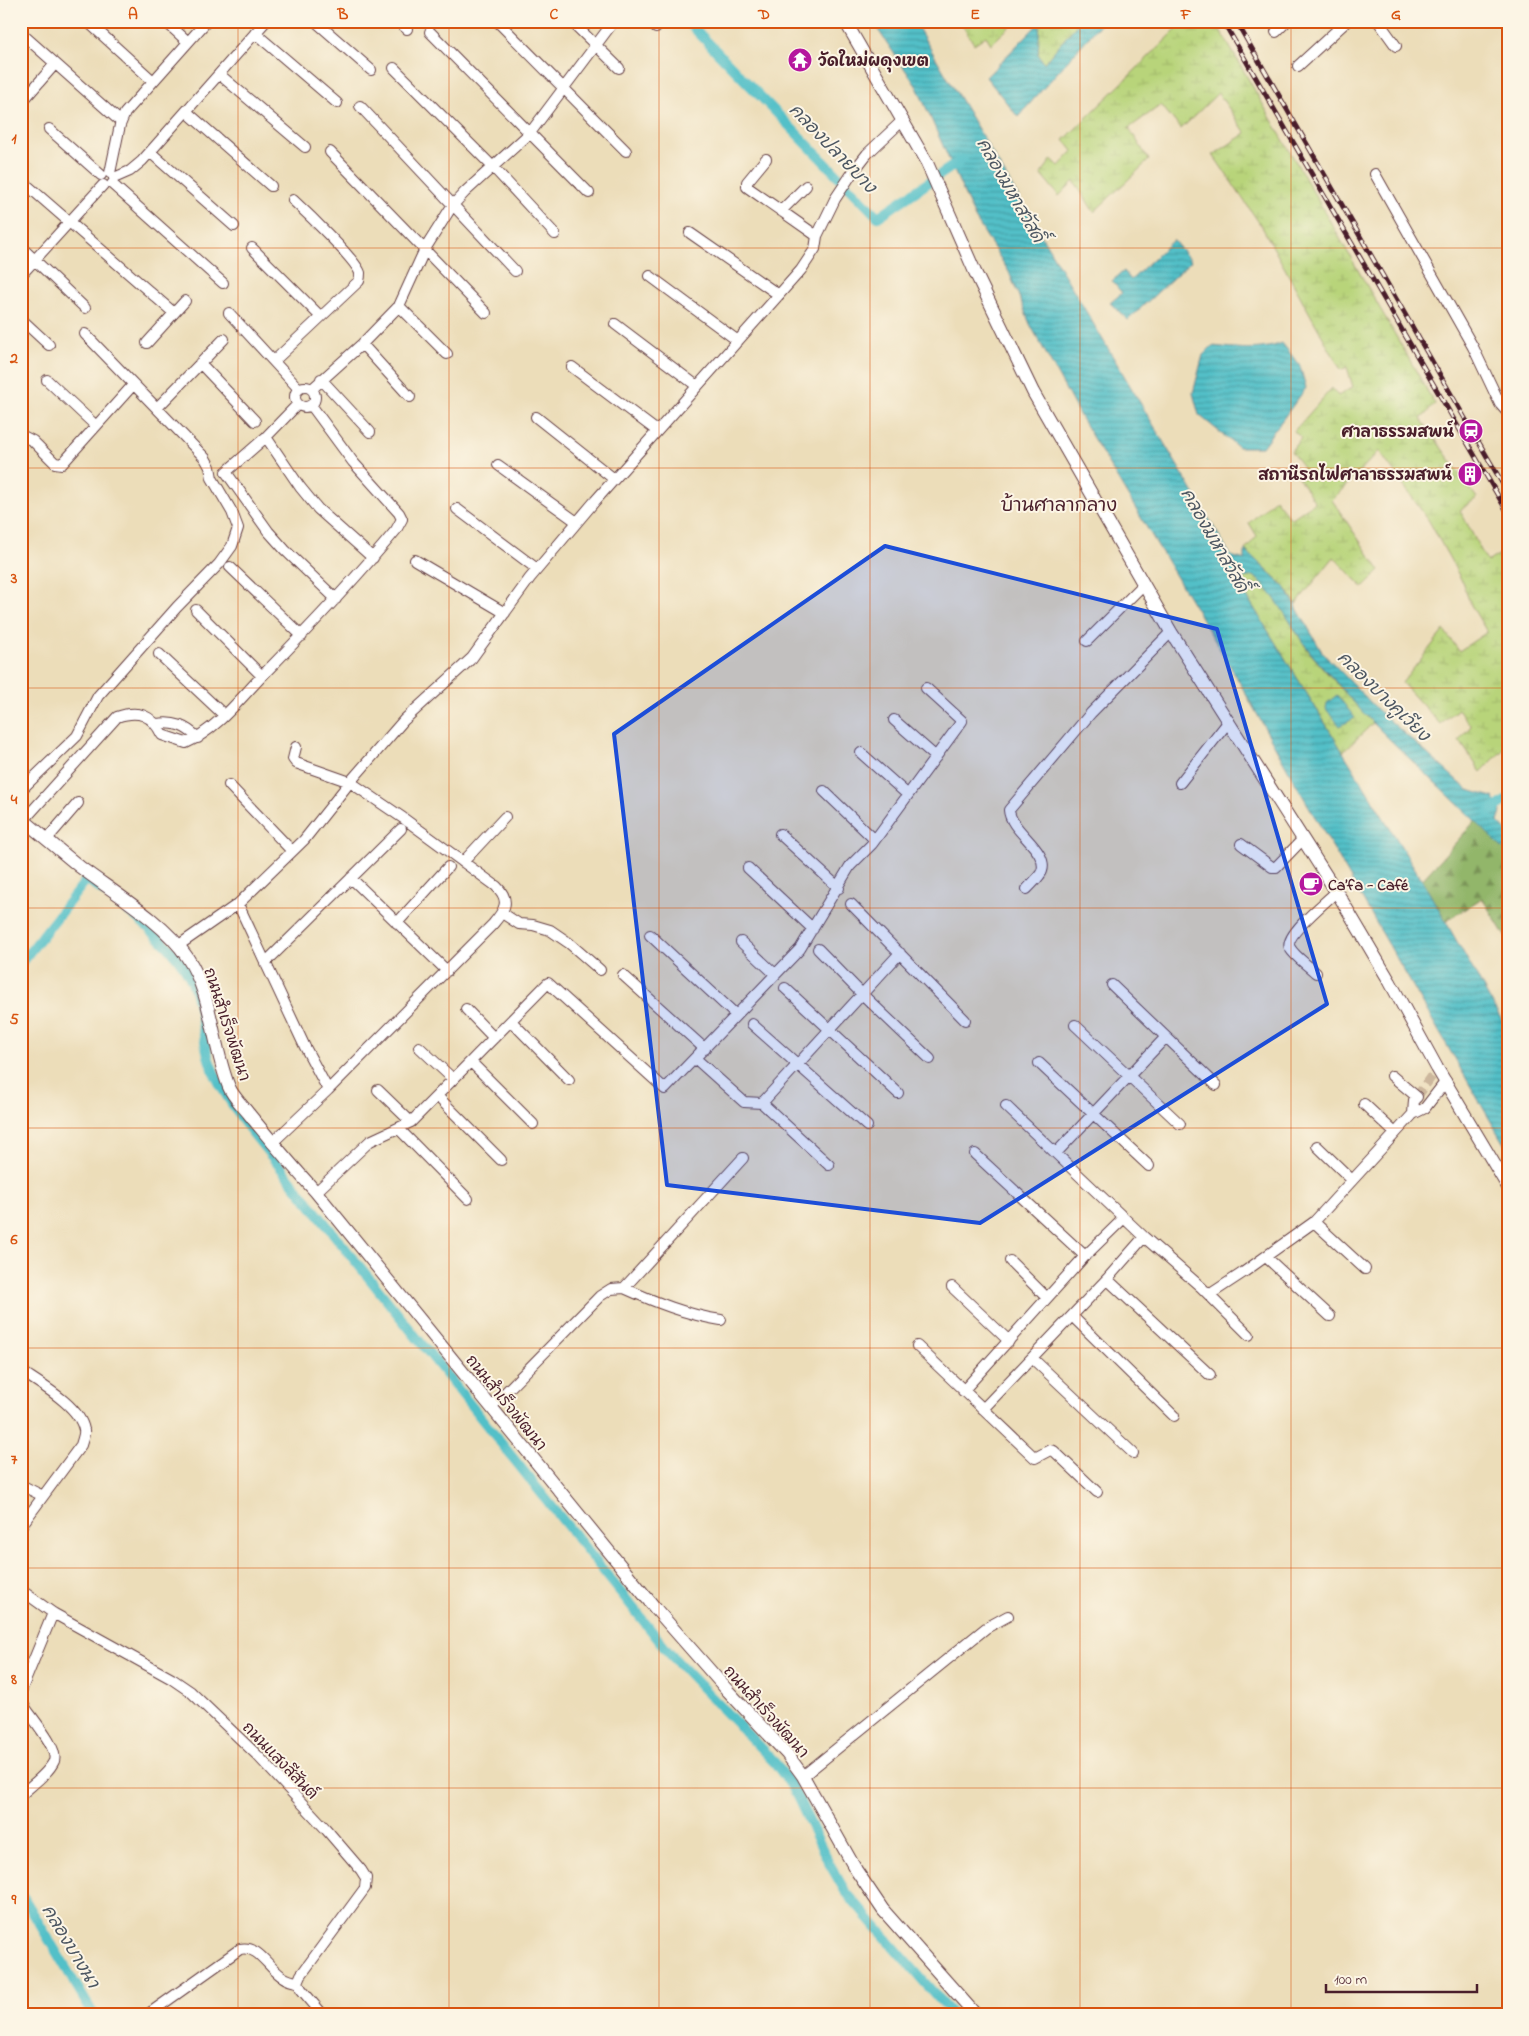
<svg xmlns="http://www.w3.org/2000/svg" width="1529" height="2036" font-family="'Indie Flower','Playpen Sans Thai',sans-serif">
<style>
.forest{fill:url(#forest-firs);stroke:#6e6a4a}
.wetland{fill:url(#wetland-marsh);stroke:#817a52}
.water{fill:url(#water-rules);stroke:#4e707a}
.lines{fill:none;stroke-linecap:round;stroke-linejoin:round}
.canal{stroke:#52c0c8;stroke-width:10}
.minor-tunnel{stroke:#ccb79d;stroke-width:10;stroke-dasharray:10 5;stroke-linecap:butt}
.minor-casing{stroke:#623c40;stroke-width:12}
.tertiary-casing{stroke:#623c40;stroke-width:14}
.minor{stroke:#fff;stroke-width:10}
.tertiary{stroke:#fff;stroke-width:12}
.rail-casing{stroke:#4a1f2b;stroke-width:5}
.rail{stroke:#fcf5e5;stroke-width:3;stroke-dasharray:9;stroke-linecap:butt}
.marked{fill:#1d4ed8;fill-opacity:0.2;stroke:#1d4ed8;stroke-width:4;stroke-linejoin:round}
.grid{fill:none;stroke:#d8530f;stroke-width:1;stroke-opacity:0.55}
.labels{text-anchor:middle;stroke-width:4;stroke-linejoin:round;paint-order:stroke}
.poi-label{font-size:16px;font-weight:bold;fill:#4a1f2b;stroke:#fcf5e5;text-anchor:start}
.street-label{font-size:16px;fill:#4a1f2b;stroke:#fcf5e5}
.water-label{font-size:18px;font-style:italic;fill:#4d5762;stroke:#fcf5e5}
.quarter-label{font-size:19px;fill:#4a1f2b;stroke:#fcf5e5}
.neatline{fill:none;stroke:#d8530f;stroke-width:2}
.grid-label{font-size:16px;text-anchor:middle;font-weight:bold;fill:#d8530f}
</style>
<defs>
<pattern id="forest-firs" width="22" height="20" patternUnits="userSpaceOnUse" patternTransform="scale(1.25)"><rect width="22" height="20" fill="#92b66a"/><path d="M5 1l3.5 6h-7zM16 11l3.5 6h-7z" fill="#799357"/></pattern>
<pattern id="wetland-marsh" width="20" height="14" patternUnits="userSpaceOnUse" patternTransform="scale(1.25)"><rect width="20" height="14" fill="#b8d47a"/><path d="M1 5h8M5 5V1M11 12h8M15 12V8" fill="none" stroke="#a0b66a"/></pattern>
<pattern id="water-rules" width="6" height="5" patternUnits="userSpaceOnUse" patternTransform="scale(1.25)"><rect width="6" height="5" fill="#52c0c8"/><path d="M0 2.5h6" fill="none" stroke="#469ba3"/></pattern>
</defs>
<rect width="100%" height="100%" fill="#fcf5e5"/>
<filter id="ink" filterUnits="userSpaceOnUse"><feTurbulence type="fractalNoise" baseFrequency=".02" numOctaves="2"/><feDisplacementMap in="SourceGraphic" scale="10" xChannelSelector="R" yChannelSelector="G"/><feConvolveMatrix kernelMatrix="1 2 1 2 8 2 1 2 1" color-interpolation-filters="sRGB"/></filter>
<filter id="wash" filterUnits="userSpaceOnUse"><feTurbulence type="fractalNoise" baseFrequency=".0096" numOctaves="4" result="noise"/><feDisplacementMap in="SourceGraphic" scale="20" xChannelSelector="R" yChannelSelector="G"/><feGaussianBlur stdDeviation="1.12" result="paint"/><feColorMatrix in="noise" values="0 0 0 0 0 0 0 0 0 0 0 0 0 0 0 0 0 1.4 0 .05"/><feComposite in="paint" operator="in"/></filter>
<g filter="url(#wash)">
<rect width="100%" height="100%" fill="#ecddb9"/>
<path class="forest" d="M 1476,820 L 1508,854 L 1508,941 L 1482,898 L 1445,922 L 1422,880 Z"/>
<path class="wetland" d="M 960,21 L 1016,21 L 991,44 L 986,36 L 974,44 Z
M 1039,21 L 1080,21 L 1044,63 L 1038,54 Z
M 1173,21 L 1215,21 L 1435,404 L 1421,419 L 1477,498 L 1460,510 L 1487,562 L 1508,549 L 1508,745 L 1481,772 L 1459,740 L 1471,726 L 1458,709 L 1440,724 L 1402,683 L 1444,630 L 1459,651 L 1487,632 L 1471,605 L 1461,579 L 1429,521 L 1379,451 L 1332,500 L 1380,571 L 1363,588 L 1334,557 L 1296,604 L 1285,587 L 1245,550 L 1257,536 L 1249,523 L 1275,499 L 1291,519 L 1315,502 L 1298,477 L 1303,467 L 1291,451 L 1301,438 L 1294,431 L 1332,388 L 1338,396 L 1353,387 L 1347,367 L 1341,370 L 1262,227 L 1213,155 L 1246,133 L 1218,93 L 1181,129 L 1161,105 L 1129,128 L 1149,160 L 1094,212 L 1074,181 L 1059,196 L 1041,174 L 1052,159 L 1059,166 L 1073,151 L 1064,140 L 1177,29 Z
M 1254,576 C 1283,600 1290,627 1311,654 C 1330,678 1353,700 1373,723 L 1343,752 L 1236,579 Z"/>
<path class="water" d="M 872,21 L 914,21 L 1231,556 L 1245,560 L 1245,550 L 1285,587 L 1322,652 L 1377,709 L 1468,790 L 1493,797 L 1501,812 L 1498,822 L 1508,833 L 1508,854 C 1465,809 1418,768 1374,724 C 1355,705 1338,684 1320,664 C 1295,637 1283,601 1254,576 L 1236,579 L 1422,880 L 1508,1031 L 1508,1151 L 1296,784 L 1232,669 L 1081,418 L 1030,324 L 1009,272 L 975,218 L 917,87 Z
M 1080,21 L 1103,21 L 1018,117 L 986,77 L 1040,22 L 1038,54 L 1044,63 Z
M 1173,240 L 1191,261 L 1128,320 L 1110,303 L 1122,293 L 1112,281 L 1124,271 L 1131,280 Z
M 1282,343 L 1300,366 L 1306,388 L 1262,447 L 1238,447 L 1199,415 L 1193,393 L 1203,355 L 1212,346 C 1235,348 1260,352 1282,343 Z
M 1337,695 L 1355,718 L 1340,726 L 1326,709 L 1327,703 Z"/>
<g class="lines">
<path class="canal" d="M 687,21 L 878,217 L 963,159
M 1488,813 L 1508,799
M 21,963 L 87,879 C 120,905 175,942 192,982 C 201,1005 202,1029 207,1052 C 213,1078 230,1101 244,1122 L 670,1654 L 775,1763 L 793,1788 L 829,1863 L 845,1891 L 953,2015
M 21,1893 L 94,2015"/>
</g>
</g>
<g filter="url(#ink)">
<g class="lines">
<path class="minor-tunnel" d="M 1417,1097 L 1437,1068"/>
<defs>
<path id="minor" d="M 87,21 L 153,81
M 165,21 L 188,42
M 315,21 L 371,70
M 398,21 L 407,29
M 497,21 L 626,151
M 571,21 L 619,68
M 649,21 L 656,28
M 1378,21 L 1396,46
M 430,32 L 589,193
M 1276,32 L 1287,21
M 21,33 L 121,122
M 255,33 L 337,103
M 1298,66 L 1347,21
M 394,68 L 493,167 L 555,234
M 219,74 L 305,147
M 21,103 L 55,64
M 360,106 L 515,271
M 187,112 L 271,186
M 49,129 L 101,175
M 150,152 L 234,226
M 330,152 L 486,313
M 766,159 L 747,182 L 747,187 L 817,236
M 110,173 L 120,125 L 125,113 L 207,21
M 1375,174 L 1473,347 L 1500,404 L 1508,413
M 114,178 L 130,171 L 142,161 L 266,21
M 21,180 L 174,313
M 112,184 L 223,283
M 781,211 L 806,186
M 690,233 L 779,295
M 21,247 L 85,308
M 252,248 L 320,316
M 21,275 L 103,185
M 650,276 L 738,341
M 399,306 L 447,354
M 229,313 L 299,389
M 21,319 L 49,345
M 615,324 L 697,386
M 147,343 L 185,301
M 362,344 L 410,397
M 274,361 L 359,281 C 360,278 360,276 360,273 C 356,260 306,212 293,200
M 200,363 L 255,421
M 572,367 L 657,431
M 321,379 L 370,432
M 47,380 L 96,426
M295 397a10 10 0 1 1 20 0a10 10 0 1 1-20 0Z
M 312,389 L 362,344 L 399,306 L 425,249 L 452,206 L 465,192 L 530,133 L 614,21
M 298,404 L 266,437 L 226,472 L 268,531 L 285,550 L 336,599
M 157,408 L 224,339
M 536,417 L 614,479
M 21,435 L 33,441 L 55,463 L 62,464 L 133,385
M 266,437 L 300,487 L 318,509 L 373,558
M 498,465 L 577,522
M 457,509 L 537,569
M 415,560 L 505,613
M 230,567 L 302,636
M 196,610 L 262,676
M 1087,641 L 1144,584
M 159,654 L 224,715
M 894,720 L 936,757
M 157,724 C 174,721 186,726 198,738
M 861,753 L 908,795
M 1180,783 L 1229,721
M 229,785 L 292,851
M 21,790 L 77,736 L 98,696 L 177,607 L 219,564 L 232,546 L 238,528 L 232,512 L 212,478 L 210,467 L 205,458 L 85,334
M 824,791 L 875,840
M 24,820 L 117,717 C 138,710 152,714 162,735 L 186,743 C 216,730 239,700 262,676 C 308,629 354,581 396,530 L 402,519 L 399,513 L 353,462 L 311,405
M 780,834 L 839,888
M 47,839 L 78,803
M 1241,844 L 1272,867 L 1276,867 L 1303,839
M 463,862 L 505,817
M 748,868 L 813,929
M 351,878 L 447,971
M 1027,889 C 1031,884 1040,877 1042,871 C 1049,850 1010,831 1009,810 L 1091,713 L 1171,632
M 238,904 L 305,1047 L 328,1090
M 851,904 L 965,1020
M 502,913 L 519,924 L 533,925 L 550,930 L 569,943 L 600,970
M 397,923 L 448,867
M 650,935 L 736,1015
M 741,942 L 775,974
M 179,945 L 238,904 L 304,840 L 350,782 L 404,720 L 472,658 L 530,578 L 595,501 L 801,270 L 815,249 L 817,236 L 835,199 L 853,172 L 867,154 L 903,120
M 818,949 L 862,994 L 930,1059
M 265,963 L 401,829
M 1316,973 C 1308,965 1295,957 1290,948 C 1283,936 1327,901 1336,892
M 623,975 L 705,1049
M 1112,985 L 1216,1085
M 785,988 L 898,1093
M 466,1009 L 494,1038
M 511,1021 L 569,1080
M 752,1024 L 867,1126
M 1075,1025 L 1180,1124
M 419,1047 L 453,1079
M 696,1059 L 744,1102 L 762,1103 L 900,953
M 471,1062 L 533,1124
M 1039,1063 L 1149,1166
M 1392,1076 L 1417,1097 L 1414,1100 L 1413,1114
M 378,1090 L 411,1122
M 437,1096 L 501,1160
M 762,1103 L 829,1165
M 1364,1104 L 1395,1133
M 1006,1106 L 1144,1237 L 1201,1287 L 1249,1335
M 398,1128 L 468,1199
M 272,1143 L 328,1090 L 493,924 C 505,910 511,900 496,886 L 403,818 L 350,782 L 296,763 L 293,759 L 296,747
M 1317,1146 L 1352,1180
M 1057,1152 L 1165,1038
M 975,1154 L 1085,1256
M 316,1192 L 370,1141 L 411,1122 L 548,983 L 665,1089 L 800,949 L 850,866 L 872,844 L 962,721 L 926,688
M 1314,1222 L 1365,1269
M 1266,1257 L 1330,1316
M 1010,1261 L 1047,1298
M 1107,1279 L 1210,1375
M 952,1287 L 1009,1341
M 624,1288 C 655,1302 687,1315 721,1320
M 1209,1295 L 1244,1272 L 1314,1222 L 1413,1114 L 1425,1108 L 1446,1081
M 1072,1316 L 1174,1416
M 917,1346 L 1035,1458 L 1050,1450 L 1054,1451 L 1097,1492
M 1032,1358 L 1133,1453
M 21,1371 C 40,1384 80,1406 84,1430 C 85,1434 82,1441 81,1445 L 21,1526
M 963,1391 L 1085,1256 L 1124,1218
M 491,1407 L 600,1296 L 611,1289 L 624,1288 L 743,1158
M 983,1409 L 1107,1279 L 1144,1237
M 21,1485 L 43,1496
M 21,1590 L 53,1613 L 172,1679 L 191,1692 L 258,1756 L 325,1828 L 361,1870 L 366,1878 L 365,1888 L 301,1975 L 298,1982 L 301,1989 L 323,2015
M 21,1691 L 53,1613
M 21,1701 C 28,1714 59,1747 54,1761 C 48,1774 31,1785 21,1795
M 803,1776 L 986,1628 L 1008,1616
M 147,2015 L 240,1949 C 264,1944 270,1980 298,1982"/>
<path id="tertiary" d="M 845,21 L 927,163 L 975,272 L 1033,392 L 1171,632 L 1341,899 L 1390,982 L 1437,1068 L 1508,1187
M 21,818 C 41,834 60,851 80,867 C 113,892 165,923 187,957 C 213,996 212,1045 229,1087 C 233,1097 243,1106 249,1114 C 271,1141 293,1167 316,1192 L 655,1608 L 728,1691 L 787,1754 L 803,1776 L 856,1870 L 883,1910 L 976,2015"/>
</defs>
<use href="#minor" class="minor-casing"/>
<use href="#tertiary" class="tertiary-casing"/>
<use href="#minor" class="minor"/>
<use href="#tertiary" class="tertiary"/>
<defs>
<path id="rail" d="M 1223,21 L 1508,513
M 1236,21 L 1508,493"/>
</defs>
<use href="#rail" class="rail-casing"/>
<use href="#rail" class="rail"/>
</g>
</g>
<path class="marked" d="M 885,546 L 1217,629 L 1327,1004 L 980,1223 L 667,1185 L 614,734 Z"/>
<path class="grid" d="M 238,21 L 238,2015M 449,21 L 449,2015M 659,21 L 659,2015M 870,21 L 870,2015M 1080,21 L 1080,2015M 1291,21 L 1291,2015M 21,248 L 1508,248M 21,468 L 1508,468M 21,688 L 1508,688M 21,908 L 1508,908M 21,1128 L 1508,1128M 21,1348 L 1508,1348M 21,1568 L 1508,1568M 21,1788 L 1508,1788"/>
<defs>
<symbol id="temple-disc" viewBox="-11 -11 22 22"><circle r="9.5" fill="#b5179e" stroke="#fcf5e5"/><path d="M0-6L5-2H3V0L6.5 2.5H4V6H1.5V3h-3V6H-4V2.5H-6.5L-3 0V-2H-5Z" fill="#fff"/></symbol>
<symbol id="station-disc" viewBox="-11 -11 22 22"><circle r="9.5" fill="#b5179e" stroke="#fcf5e5"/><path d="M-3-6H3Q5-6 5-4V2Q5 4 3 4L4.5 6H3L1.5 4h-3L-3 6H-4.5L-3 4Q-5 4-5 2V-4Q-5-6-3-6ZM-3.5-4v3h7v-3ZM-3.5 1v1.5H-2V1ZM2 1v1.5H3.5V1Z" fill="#fff"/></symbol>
<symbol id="building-disc" viewBox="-11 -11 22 22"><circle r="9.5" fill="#b5179e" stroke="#fcf5e5"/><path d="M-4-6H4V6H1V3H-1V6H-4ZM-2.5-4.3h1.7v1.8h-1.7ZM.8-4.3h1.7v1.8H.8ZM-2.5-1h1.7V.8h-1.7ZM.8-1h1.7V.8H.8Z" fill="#fff"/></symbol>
<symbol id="cafe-disc" viewBox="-11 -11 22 22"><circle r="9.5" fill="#b5179e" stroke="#fcf5e5"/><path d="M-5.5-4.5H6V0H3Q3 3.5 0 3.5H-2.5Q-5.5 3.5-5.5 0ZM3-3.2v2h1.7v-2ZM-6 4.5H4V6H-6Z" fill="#fff"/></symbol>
</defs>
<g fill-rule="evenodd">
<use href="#temple-disc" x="786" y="46" width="28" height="28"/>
<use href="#station-disc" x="1457" y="417" width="28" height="28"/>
<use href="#building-disc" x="1456" y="460" width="28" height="28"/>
<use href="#cafe-disc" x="1297" y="870" width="28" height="28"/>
</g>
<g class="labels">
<g class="poi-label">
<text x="818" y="66">วัดใหม่ผดุงเขต</text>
<text x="1454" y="437" text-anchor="end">ศาลาธรรมสพน์</text>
<text x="1452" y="480" text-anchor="end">สถานีรถไฟศาลาธรรมสพน์</text>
<text x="1328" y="890">Ca’fa - Café</text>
</g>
<g class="street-label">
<text transform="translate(228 1024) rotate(72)" y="6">ถนนสำเร็จพัฒนา</text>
<text transform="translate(507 1402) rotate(51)" y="6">ถนนสำเร็จพัฒนา</text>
<text transform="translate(767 1711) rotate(48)" y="6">ถนนสำเร็จพัฒนา</text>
<text transform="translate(281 1760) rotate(46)" y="6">ถนนแสงสีสันต์</text>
</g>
<g class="water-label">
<text transform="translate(833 148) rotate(46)" y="6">คลองปลายบาง</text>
<text transform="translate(1011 190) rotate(60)" y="6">คลองมหาสวัสดิ์</text>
<text transform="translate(1215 540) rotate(60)" y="6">คลองมหาสวัสดิ์</text>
<text transform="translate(1384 696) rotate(44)" y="6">คลองบางคูเวียง</text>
<text transform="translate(71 1946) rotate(59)" y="6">คลองบางนา</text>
</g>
<g class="quarter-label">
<text x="1059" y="511">บ้านศาลากลาง</text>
</g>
</g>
<rect width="1529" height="2036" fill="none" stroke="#fcf5e5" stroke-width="55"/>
<path d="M1326 1984v8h151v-8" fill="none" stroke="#4a1f2b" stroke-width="2.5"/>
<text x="1334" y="1984" font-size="15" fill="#4a1f2b" stroke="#fcf5e5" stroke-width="4" paint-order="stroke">100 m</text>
<rect x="28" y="28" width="1474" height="1980" class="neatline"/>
<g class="grid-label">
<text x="133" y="19">A</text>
<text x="343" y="19">B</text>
<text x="554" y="19">C</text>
<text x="764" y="19">D</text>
<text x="975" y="19">E</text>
<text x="1186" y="19">F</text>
<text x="1396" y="19">G</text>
<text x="14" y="143">1</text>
<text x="14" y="363">2</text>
<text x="14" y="583">3</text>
<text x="14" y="804">4</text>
<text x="14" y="1024">5</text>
<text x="14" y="1244">6</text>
<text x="14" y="1464">7</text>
<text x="14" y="1684">8</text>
<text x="14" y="1904">9</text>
</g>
</svg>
